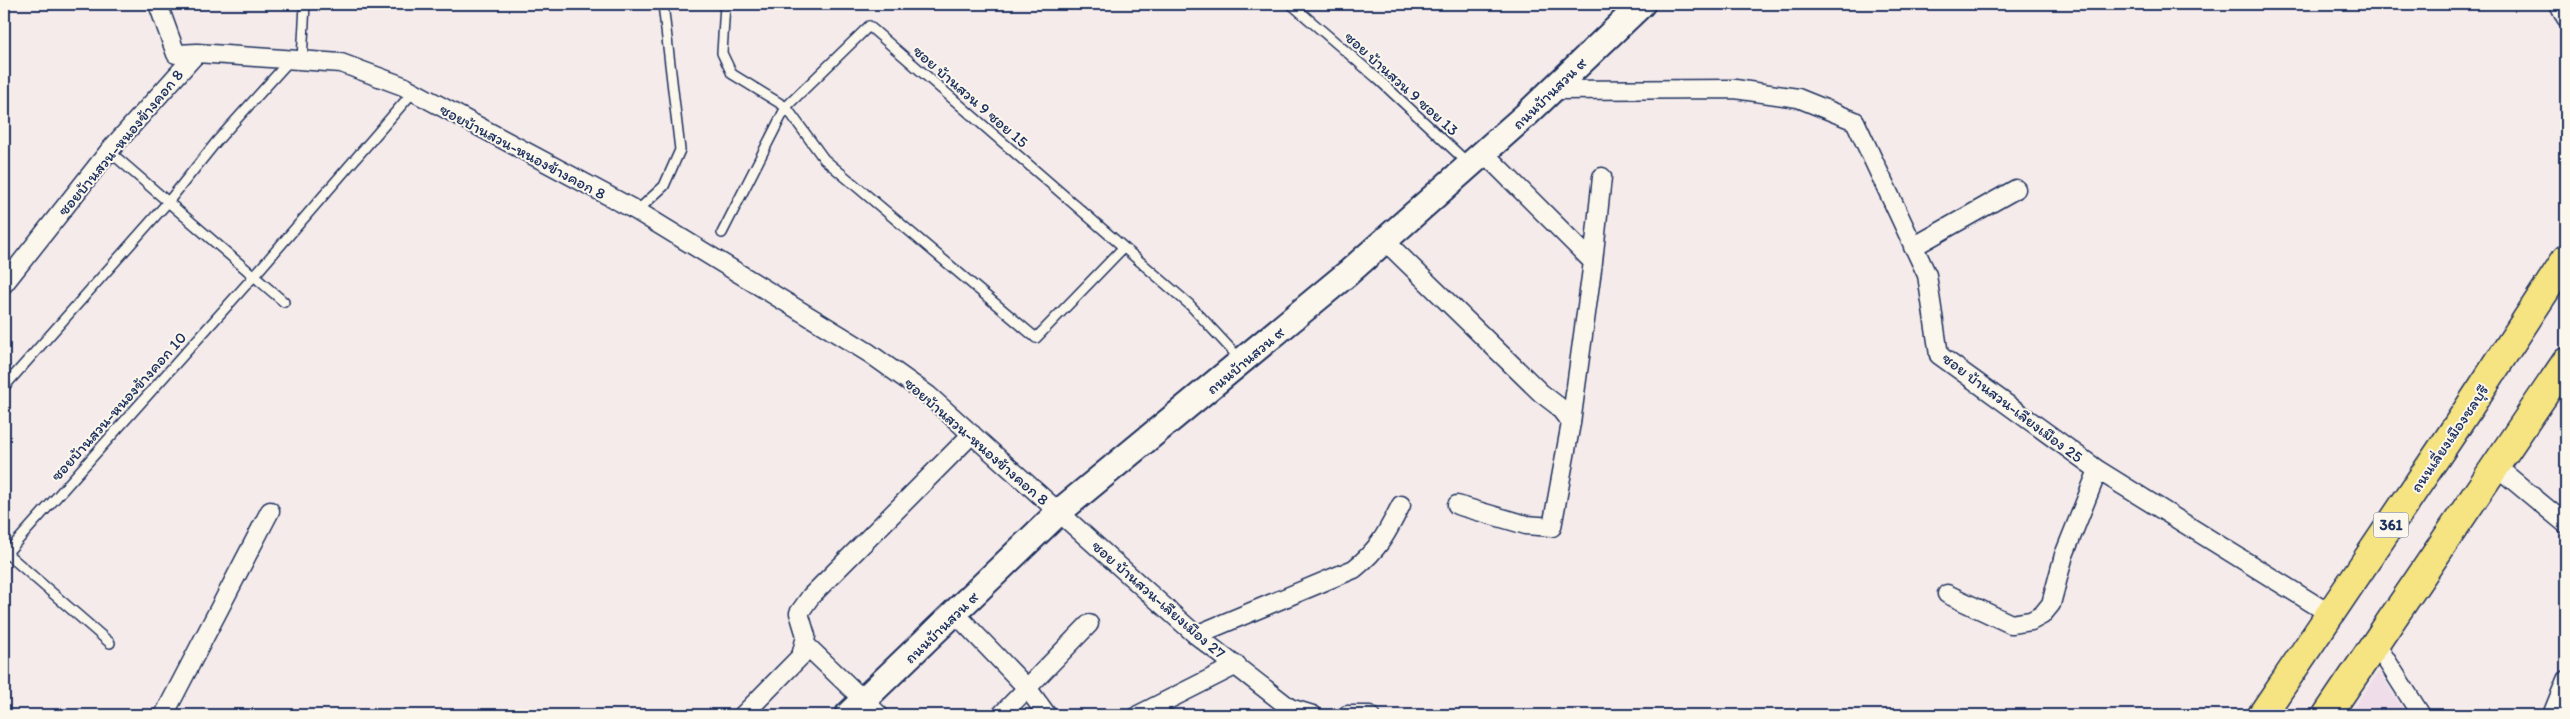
<svg xmlns="http://www.w3.org/2000/svg" width="2570" height="719" font-family="Itim,'Playpen Sans Thai',sans-serif">
<style>
.built{fill:#f0ddea}
.lines{fill:none;stroke-linecap:round;stroke-linejoin:round}
.lane-casing{stroke:#1b2f5e;stroke-width:12}
.street-casing{stroke:#1b2f5e;stroke-width:21}
.secondary-casing{stroke:#1b2f5e;stroke-width:29}
.highway-casing{stroke:#1b2f5e;stroke-width:31}
.lane{stroke:#fbf7ec;stroke-width:9}
.street{stroke:#fbf7ec;stroke-width:18}
.secondary{stroke:#fbf7ec;stroke-width:25}
.highway{stroke:#f6e381;stroke-width:28}
.labels{text-anchor:middle;stroke-width:4;stroke-linejoin:round;paint-order:stroke}
.shield{fill:#fbf7ec;stroke:#5e6b89;stroke-width:1}
.shield-label{font-size:15px;font-weight:bold;fill:#1b2f5e}
.street-label{font-size:16px;fill:#1b2f5e;stroke:#fbf7ec}
</style>
<rect width="100%" height="100%" fill="#f6ebeb"/>
<filter id="ink" filterUnits="userSpaceOnUse"><feTurbulence type="fractalNoise" baseFrequency=".02" numOctaves="2"/><feDisplacementMap in="SourceGraphic" scale="10" xChannelSelector="R" yChannelSelector="G"/><feConvolveMatrix kernelMatrix="1 2 1 2 8 2 1 2 1" color-interpolation-filters="sRGB"/></filter>
<g filter="url(#ink)">
<path class="built" d="M 2379,671 L 2407,715 L 2348,715 Z"/>
<g class="lines">
<defs>
<path id="lane" d="M 725,4 L 722,53 L 732,74 L 786,107 L 824,159 L 1036,338 L 1123,248
M 1291,4 L 1378,79 L 1469,164
M 302,60 L 305,4
M 109,151 L 284,302
M 637,211 L 664,186 L 680,150 L 663,4
M 722,233 L 786,107 L 869,26 L 1190,305 L 1241,360
M 4,387 L 168,202 L 217,141 L 291,59
M 4,551 L 110,643
M 4,556 L 254,276 L 413,92"/>
<path id="street" d="M 158,4 L 176,54 L 197,53
M 2559,4 L 2566,18
M 1553,90 L 1735,89 L 1798,98 L 1855,121 L 1927,275 L 1939,355 L 2098,470 L 2330,614
M 1484,153 L 1593,262
M 1385,241 L 1541,393 L 1558,406 L 1571,423 L 1593,262 L 1602,177
M 1913,247 L 2016,189
M 4,284 L 109,151 L 197,53 L 341,63 L 403,86 L 637,211 L 869,353 L 928,395 L 1196,635 L 1290,708 L 1313,715
M 2497,467 L 2566,524
M 1457,505 L 1526,525 L 1552,527 L 1571,423
M 1947,594 L 2011,624 L 2031,621 L 2042,615 L 2051,604 L 2064,555 L 2098,470
M 955,613 L 1028,689 L 1047,715
M 1196,635 L 1354,569 C 1379,549 1387,533 1401,505
M 805,644 L 879,715
M 2376,644 L 2421,715
M 164,715 L 270,511
M 743,715 L 801,656 L 806,636 L 799,613 L 811,596 L 972,434
M 1001,715 L 1089,624
M 1138,715 L 1237,665
M 1347,715 L 1370,715
M 2552,715 L 2566,680"/>
<path id="secondary" d="M 848,715 L 1059,512 L 1348,273 L 1527,114 L 1642,4"/>
<path id="highway" d="M 2262,715 L 2451,435 L 2566,259
M 2327,715 L 2566,362"/>
</defs>
<use href="#lane" class="lane-casing"/>
<use href="#street" class="street-casing"/>
<use href="#secondary" class="secondary-casing"/>
<use href="#highway" class="highway-casing"/>
<use href="#lane" class="lane"/>
<use href="#street" class="street"/>
<use href="#secondary" class="secondary"/>
<use href="#highway" class="highway"/>
</g>
</g>
<g class="labels">
<rect class="shield" x="2373.5" y="512.5" width="35" height="25" rx="4"/>
<g class="shield-label">
<text x="2391" y="530">361</text>
</g>
<g class="street-label">
<text transform="translate(1402 83) rotate(42)" y="6">ซอย บ้านสวน 9 ซอย 13</text>
<text transform="translate(1549 93) rotate(-44)" y="6">ถนนบ้านสวน ๙</text>
<text transform="translate(971 96) rotate(41)" y="6">ซอย บ้านสวน 9 ซอย 15</text>
<text transform="translate(120 142) rotate(-50)" y="6">ซอยบ้านสวน-หนองข้างคอก 8</text>
<text transform="translate(523 151) rotate(28)" y="6">ซอยบ้านสวน-หนองข้างคอก 8</text>
<text transform="translate(1245 360) rotate(-40)" y="6">ถนนบ้านสวน ๙</text>
<text transform="translate(118 406) rotate(-48)" y="6">ซอยบ้านสวน-หนองข้างคอก 10</text>
<text transform="translate(2013 407) rotate(37)" y="6">ซอย บ้านสวน-เลียงเมือง 25</text>
<text transform="translate(2449 438) rotate(-56)" y="6">ถนนเลี่ยงเมืองชลบุรี</text>
<text transform="translate(977 441) rotate(41)" y="6">ซอยบ้านสวน-หนองข้างคอก 8</text>
<text transform="translate(1159 599) rotate(41)" y="6">ซอย บ้านสวน-เลียงเมือง 27</text>
<text transform="translate(941 627) rotate(-44)" y="6">ถนนบ้านสวน ๙</text>
</g>
</g>
<rect width="2570" height="719" fill="none" stroke="#fbf7ec" stroke-width="20"/>
<rect x="10" y="10" width="2550" height="699" fill="none" stroke="#1b2f5e" stroke-width="2" filter="url(#ink)"/>
</svg>
